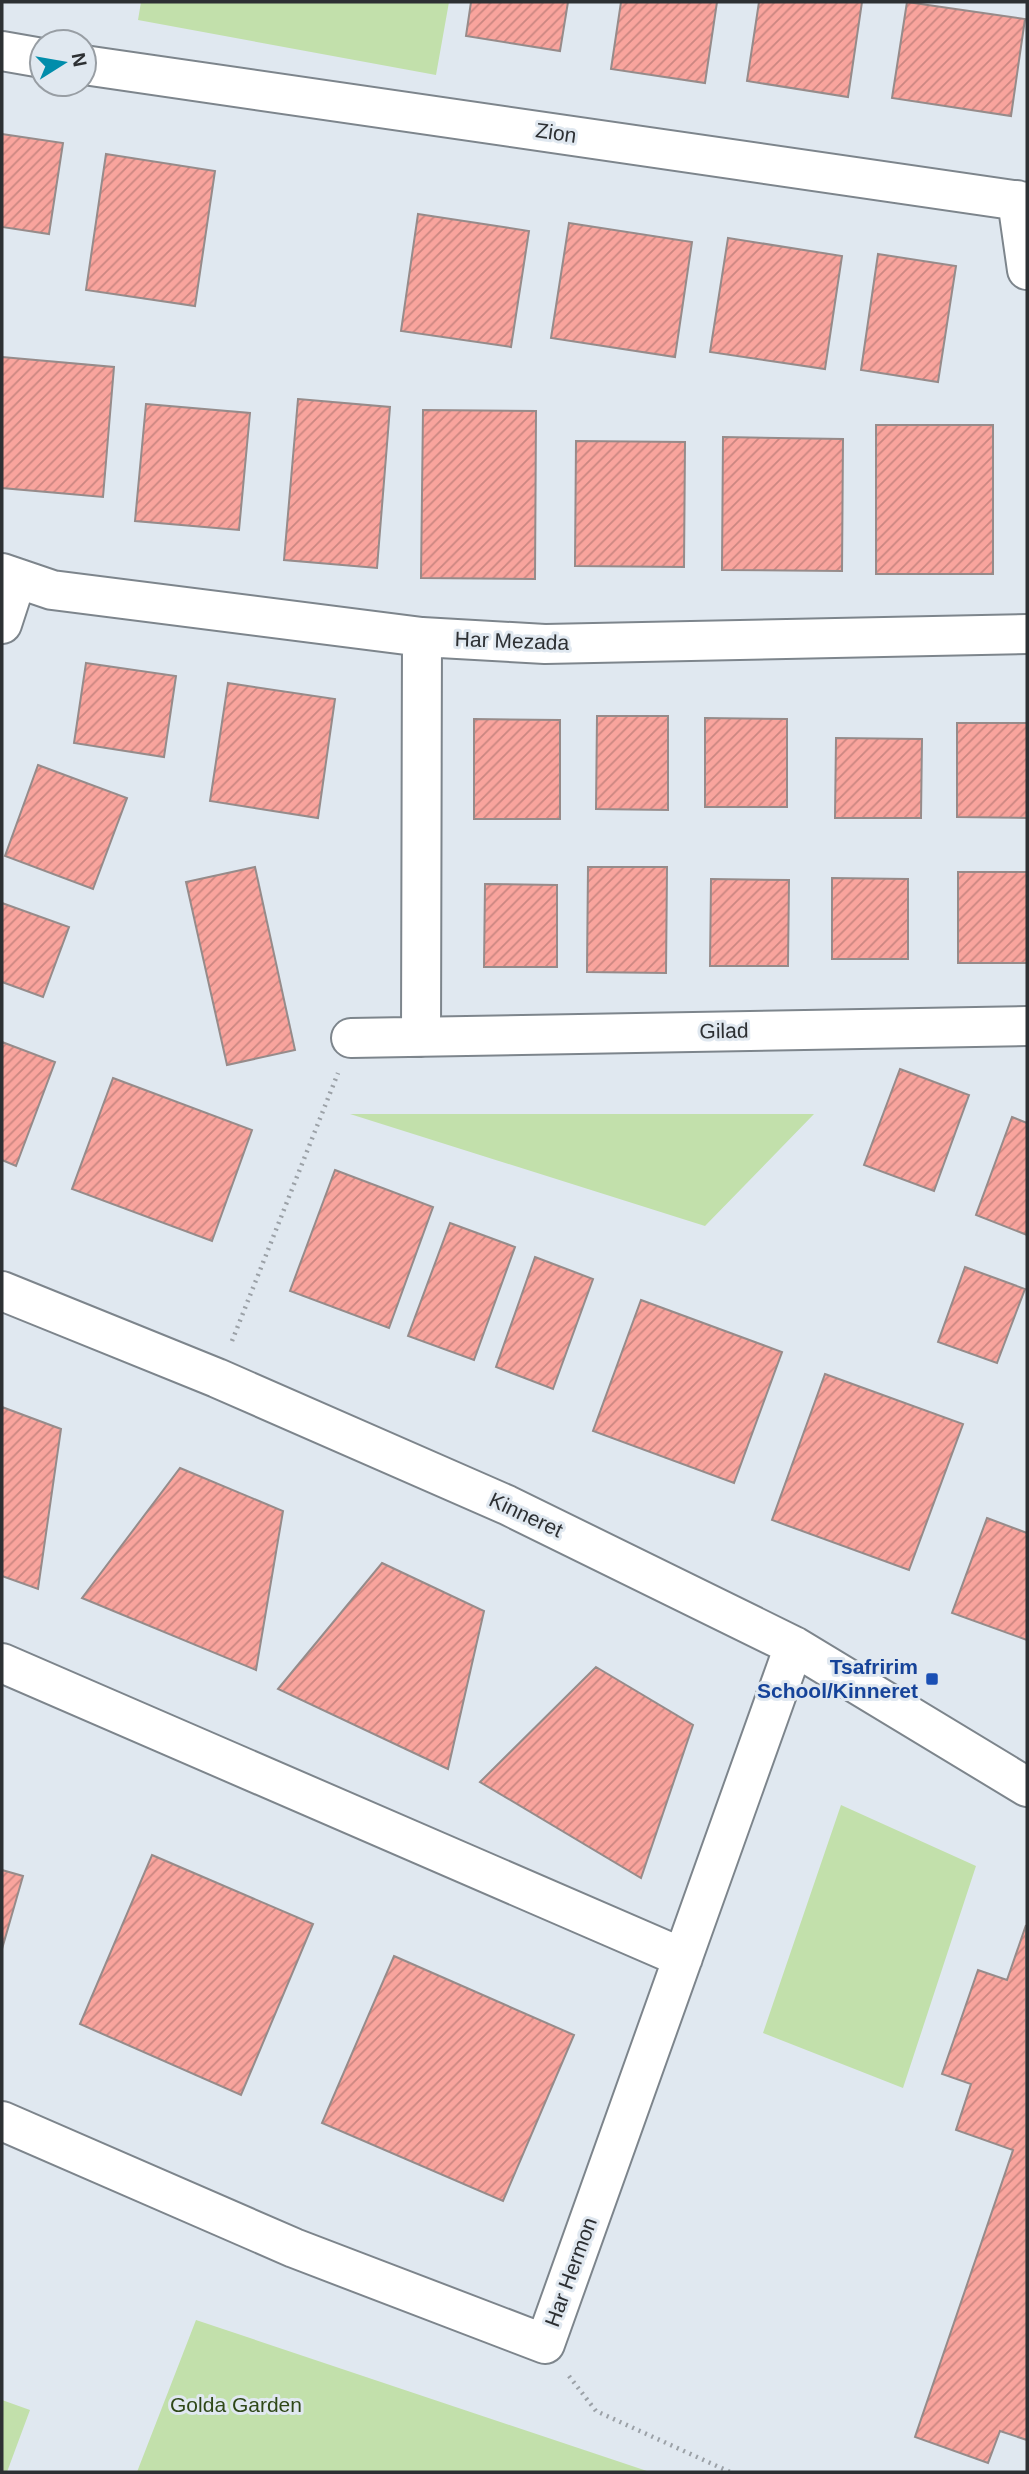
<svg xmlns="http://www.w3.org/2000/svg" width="1029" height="2474" font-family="Helvetica,sans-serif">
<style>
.green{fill:#c2e0ab}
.building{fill:url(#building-hatch);stroke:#968b8a;stroke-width:2}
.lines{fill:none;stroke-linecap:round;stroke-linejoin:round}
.minor-casing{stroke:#7d858c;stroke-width:42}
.path{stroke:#9ba1a7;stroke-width:4.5;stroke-dasharray:2 5;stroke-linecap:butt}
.minor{stroke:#fff;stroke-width:38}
.transit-dot{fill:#1a4fb4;stroke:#e0e8f0;stroke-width:2.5}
.labels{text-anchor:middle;stroke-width:6;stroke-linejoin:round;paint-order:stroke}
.street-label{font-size:21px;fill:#2d3033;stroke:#e0e8f0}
.transit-label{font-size:21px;font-weight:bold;fill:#164399;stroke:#e0e8f0;text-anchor:end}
.park-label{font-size:21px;fill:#2f4818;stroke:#e0e8f0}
</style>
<defs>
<pattern id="building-hatch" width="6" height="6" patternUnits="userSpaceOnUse" patternTransform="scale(1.75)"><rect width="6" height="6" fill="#f9a49d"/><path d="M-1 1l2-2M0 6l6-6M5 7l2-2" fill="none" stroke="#ca8681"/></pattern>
</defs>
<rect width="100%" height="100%" fill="#e0e8f0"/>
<path class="green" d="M 141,2 L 449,2 L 436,75 L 138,20 Z
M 350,1114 L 814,1114 L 705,1226 Z
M 841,1805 L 976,1866 L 903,2088 L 763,2033 Z
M 196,2320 L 650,2472 L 137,2472 Z
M 2,2400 L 30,2410 L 7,2472 L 2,2472 Z"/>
<path class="building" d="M 471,2 L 568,2 L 560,51 L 466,36 Z
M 621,2 L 717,2 L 705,83 L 611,69 Z
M 759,2 L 862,2 L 848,97 L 747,81 Z
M 907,2 L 1025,19 L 1011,116 L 892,98 Z
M 2,134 L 63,143 L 49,234 L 2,227 Z
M 106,154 L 215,171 L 195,306 L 86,290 Z
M 418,214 L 529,231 L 511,347 L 401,331 Z
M 569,223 L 692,242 L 675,357 L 551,338 Z
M 728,238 L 842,256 L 825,369 L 710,352 Z
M 878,254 L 956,266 L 938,382 L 861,370 Z
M 2,357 L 114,367 L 103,497 L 2,488 Z
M 298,399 L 390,407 L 377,568 L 284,560 Z
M 146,404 L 250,413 L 239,530 L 135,521 Z
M 423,410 L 536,411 L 535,579 L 421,578 Z
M 876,425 L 993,425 L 993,574 L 876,574 Z
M 723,437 L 843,439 L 842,571 L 722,570 Z
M 576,441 L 685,442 L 684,567 L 575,566 Z
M 86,663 L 176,676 L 164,757 L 74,743 Z
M 228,683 L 335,699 L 318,818 L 210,801 Z
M 597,716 L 668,716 L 668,810 L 596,809 Z
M 705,718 L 787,719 L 787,807 L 705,807 Z
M 474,719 L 560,720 L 560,819 L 474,819 Z
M 957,723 L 1027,723 L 1027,818 L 957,817 Z
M 836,738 L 922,739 L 921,818 L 835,818 Z
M 38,765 L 127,798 L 93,889 L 5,856 Z
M 255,867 L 295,1050 L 227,1065 L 186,882 Z
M 588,867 L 667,867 L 666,973 L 587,972 Z
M 958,872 L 1027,872 L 1027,963 L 958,963 Z
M 832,878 L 908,879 L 908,959 L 832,959 Z
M 711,879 L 789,880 L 788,966 L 710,966 Z
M 485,884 L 557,885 L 557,967 L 484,967 Z
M 2,903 L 69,927 L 43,997 L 2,982 Z
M 2,1042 L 55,1062 L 16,1166 L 2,1160 Z
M 900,1069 L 969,1095 L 934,1191 L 864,1165 Z
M 113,1078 L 252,1130 L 212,1241 L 72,1189 Z
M 1012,1117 L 1027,1123 L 1027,1235 L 976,1215 Z
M 335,1170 L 433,1207 L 389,1328 L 290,1291 Z
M 450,1223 L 515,1247 L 474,1360 L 408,1336 Z
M 535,1257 L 593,1279 L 553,1389 L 496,1367 Z
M 965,1267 L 1025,1289 L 997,1363 L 938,1342 Z
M 641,1300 L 782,1352 L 734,1483 L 593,1431 Z
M 825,1374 L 963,1424 L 909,1570 L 772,1520 Z
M 2,1407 L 61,1429 L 38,1589 L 2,1576 Z
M 180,1468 L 283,1511 L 256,1670 L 82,1598 Z
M 987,1518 L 1027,1533 L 1027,1640 L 952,1613 Z
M 382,1563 L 484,1611 L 448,1769 L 278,1689 Z
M 596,1667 L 693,1725 L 641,1878 L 480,1782 Z
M 152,1855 L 313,1924 L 241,2095 L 80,2024 Z
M 2,1870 L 23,1876 L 2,1949 Z
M 1026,1925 L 1027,2440 L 1000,2431 L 988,2463 L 915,2437 L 1013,2150 L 956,2130 L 971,2084 L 942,2074 L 978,1970 L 1007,1980 Z
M 394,1956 L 574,2035 L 503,2201 L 322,2123 Z"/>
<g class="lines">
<defs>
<path id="minor" d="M 2,51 L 42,58
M 84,65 L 1027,202
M 1017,200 L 1027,270
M 2,573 L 52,590 L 422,637 L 545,644 L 1027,634
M 2,624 L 17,578
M 421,1037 L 422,637
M 351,1038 L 1027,1026
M 2,1291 L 217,1378 L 507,1505 L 794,1646 L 1027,1787
M 2,1663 L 683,1958
M 2,2121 L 294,2248 L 545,2344 L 794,1646"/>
</defs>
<use href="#minor" class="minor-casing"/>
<path class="path" d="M 232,1341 L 338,1073
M 569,2376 L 596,2411 L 730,2472"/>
<use href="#minor" class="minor"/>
</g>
<rect class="transit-dot" x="925" y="1672" width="14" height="14" rx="3.5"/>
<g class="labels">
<g class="street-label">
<text transform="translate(556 133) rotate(8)" y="7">Zion</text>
<text transform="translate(512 641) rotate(2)" y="7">Har Mezada</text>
<text transform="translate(724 1031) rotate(-1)" y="7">Gilad</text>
<text transform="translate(526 1515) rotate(25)" y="7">Kinneret</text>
<text transform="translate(571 2272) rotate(-70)" y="7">Har Hermon</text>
</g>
<g class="transit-label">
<text x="918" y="1674">Tsafririm<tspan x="918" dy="24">School/Kinneret</tspan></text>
</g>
<g class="park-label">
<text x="236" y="2412">Golda Garden</text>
</g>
</g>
<rect width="1029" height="2474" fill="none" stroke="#2d3033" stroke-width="7"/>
<g transform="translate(63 63) rotate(79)"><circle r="33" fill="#e0e8f0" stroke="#989ea4" stroke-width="2"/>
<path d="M0-5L12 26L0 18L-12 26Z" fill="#018dab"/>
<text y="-10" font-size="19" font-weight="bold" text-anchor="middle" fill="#2d3033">N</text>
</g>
</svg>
